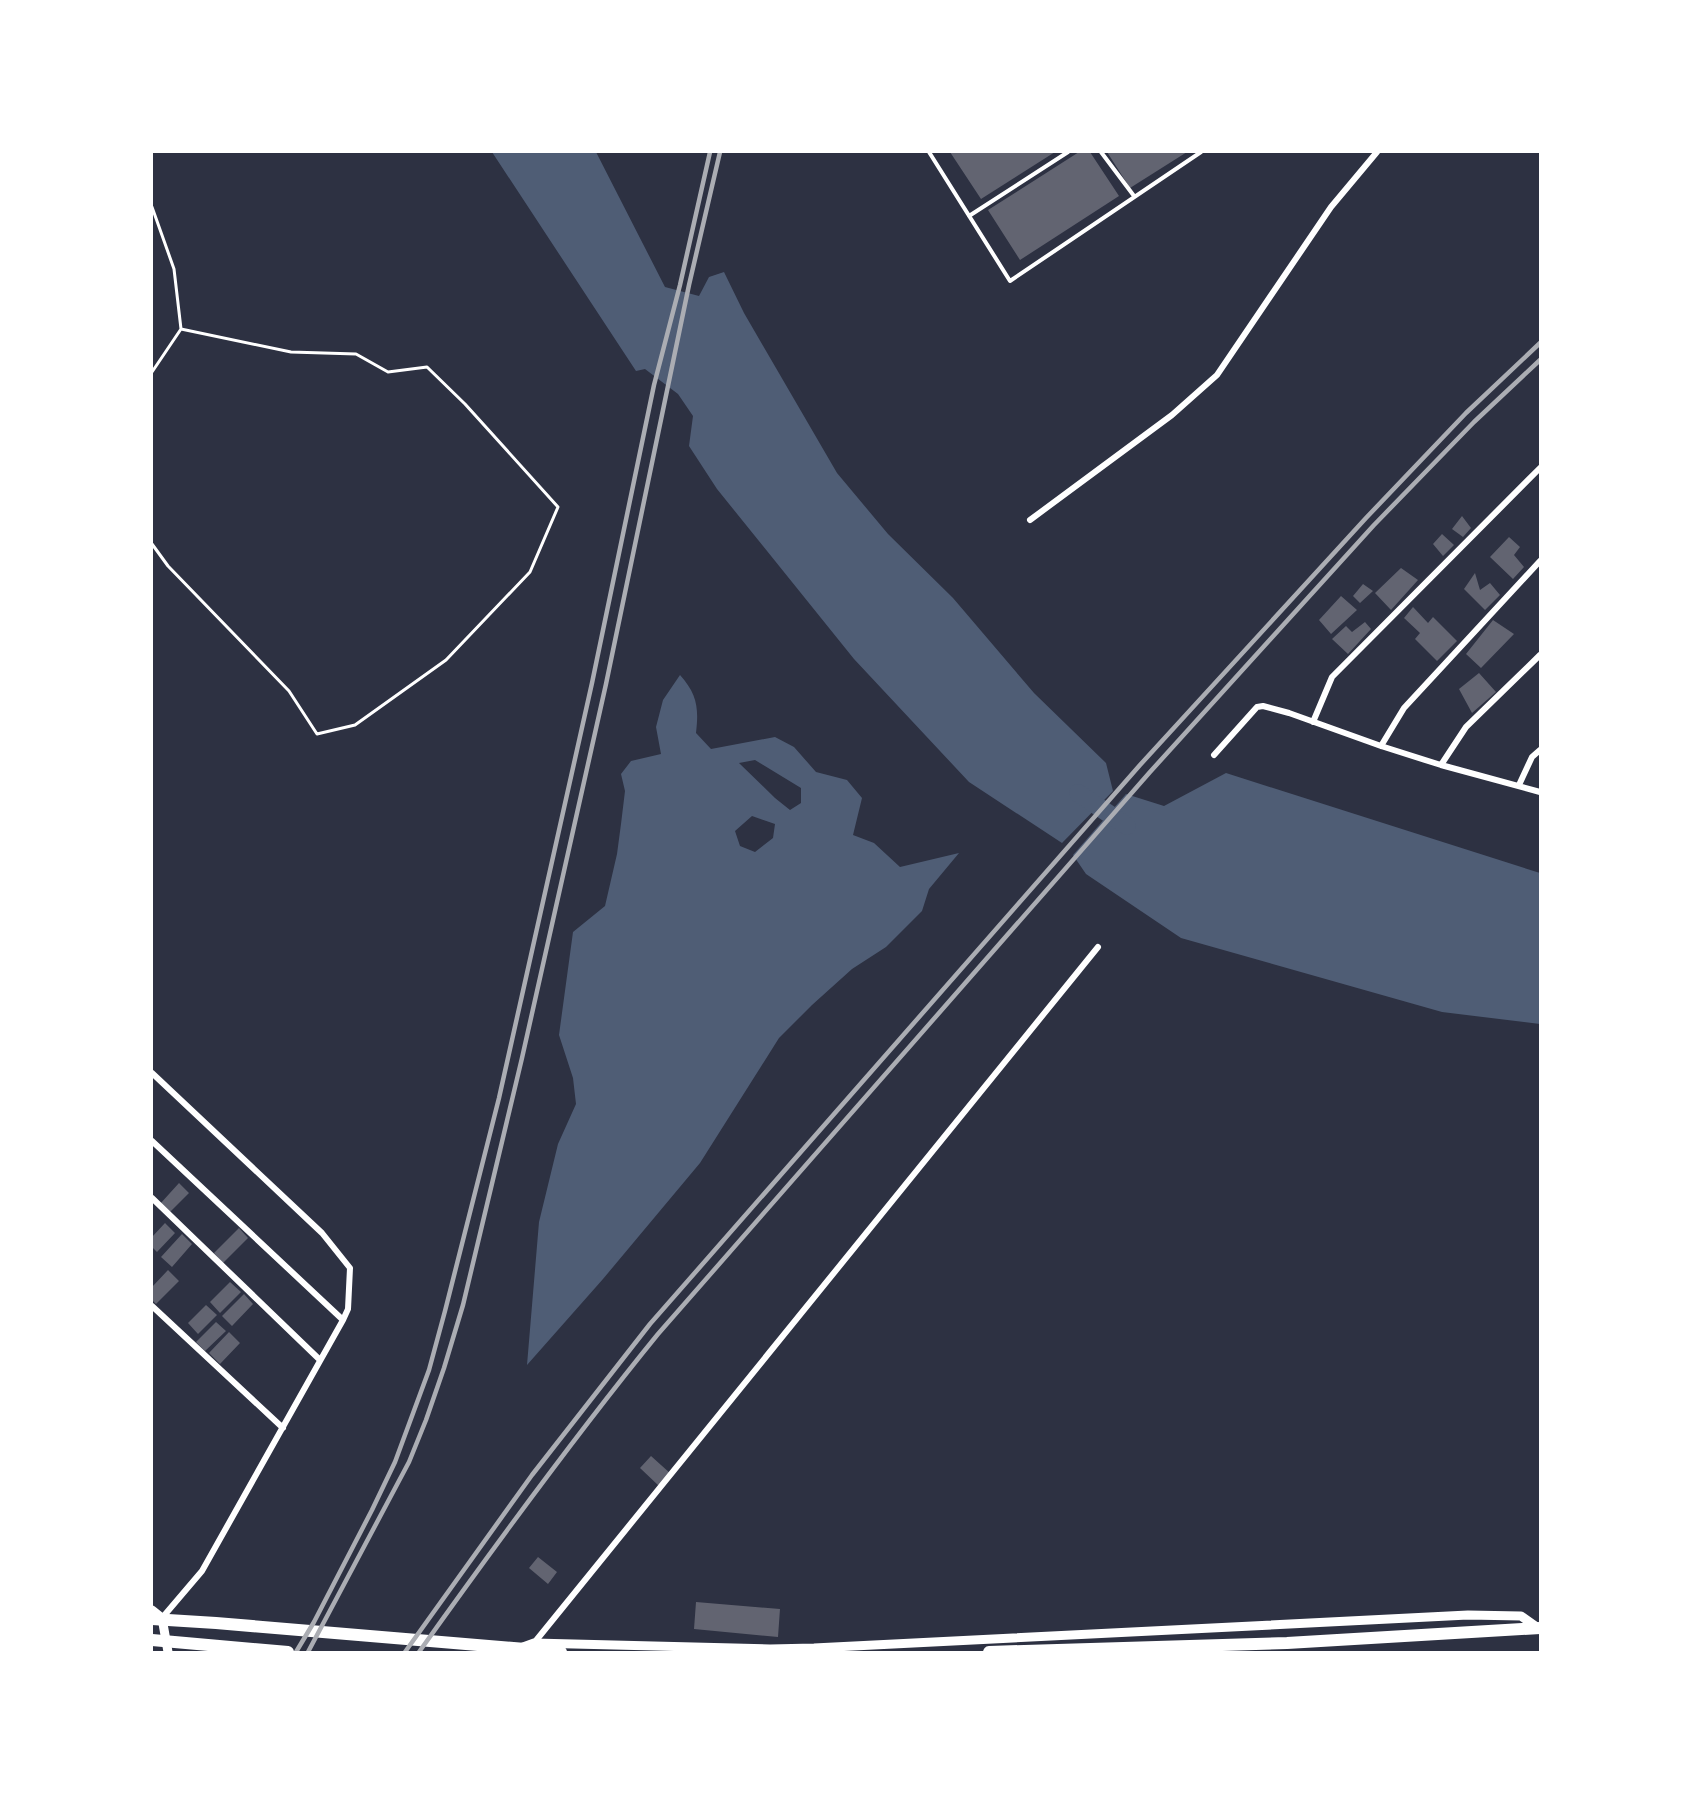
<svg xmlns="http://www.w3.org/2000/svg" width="1692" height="1804" font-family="Cabin,sans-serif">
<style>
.water{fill:#4f5d75;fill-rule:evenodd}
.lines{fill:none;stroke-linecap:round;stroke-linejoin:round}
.canal{stroke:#4f5d75;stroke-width:18}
.building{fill:#626471}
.path{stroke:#fff;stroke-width:3}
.service{stroke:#fff;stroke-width:4}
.minor{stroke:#fff;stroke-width:6}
.tertiary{stroke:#fff;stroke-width:9}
.primary{stroke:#fff;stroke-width:12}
.rail{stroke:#abadb3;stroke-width:4.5}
</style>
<rect width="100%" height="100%" fill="#2d3142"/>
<path class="water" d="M 492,152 L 596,152 L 665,287 L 699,296 L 709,277 L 724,272 L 744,313 L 837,473 L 888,534 L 953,598 L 1034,693 L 1106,763 L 1113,791 L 1062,843 L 969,782 L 854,659 L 717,489 L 689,446 L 693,416 L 678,394 L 645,369 L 636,371 Z
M 680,675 C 697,694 699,708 696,733 L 711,749 L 775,737 L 794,747 L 816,772 L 847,780 L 862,798 L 853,835 L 874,843 L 900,867 L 959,853 L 929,889 L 922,911 L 886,947 L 852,969 L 812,1005 L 779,1038 L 700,1163 L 603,1279 L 527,1365 L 539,1222 L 558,1144 L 576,1104 L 573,1078 L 559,1035 L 573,932 L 605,906 L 617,854 L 621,824 L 625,791 L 621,774 L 631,761 L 661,754 L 656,727 L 663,700 ZM 755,760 L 801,788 L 801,803 L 790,810 L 775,798 L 739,763 ZM 752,816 L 775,824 L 773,838 L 755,852 L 740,846 L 735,831 Z
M 1226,773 L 1540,873 L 1540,1024 L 1442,1012 L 1181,938 L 1086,874 L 1073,855 L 1126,794 L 1164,806 Z"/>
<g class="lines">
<path class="canal" d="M 1078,793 L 1127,826"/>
</g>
<path class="building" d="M 950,152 L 1055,152 L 981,199 Z
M 1079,152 L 1090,152 L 1119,196 L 1020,260 L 988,210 Z
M 1107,152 L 1187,152 L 1130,188 Z
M 1462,516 L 1471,528 L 1463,537 L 1452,529 Z
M 1442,534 L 1454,545 L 1443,556 L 1433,544 Z
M 1509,537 L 1520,547 L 1514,555 L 1524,567 L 1513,579 L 1490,557 Z
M 1401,568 L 1418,580 L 1391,610 L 1375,593 Z
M 1475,573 L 1480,590 L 1490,583 L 1500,595 L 1485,610 L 1464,589 Z
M 1363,584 L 1373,591 L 1360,603 L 1353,596 Z
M 1341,596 L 1357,610 L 1331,634 L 1319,620 Z
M 1413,607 L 1428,623 L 1433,617 L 1457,641 L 1437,661 L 1415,639 L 1420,633 L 1404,618 Z
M 1493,620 L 1514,634 L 1481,668 L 1466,654 Z
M 1365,622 L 1371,629 L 1348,654 L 1332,639 L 1346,626 L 1352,632 Z
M 1479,673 L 1496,692 L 1472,713 L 1459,689 Z
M 179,1183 L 189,1193 L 169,1213 L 160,1204 Z
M 165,1223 L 175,1233 L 157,1252 L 152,1247 L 152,1237 Z
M 239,1228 L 248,1238 L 223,1263 L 214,1253 Z
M 182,1234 L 192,1244 L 172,1267 L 161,1257 Z
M 168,1270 L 179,1281 L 156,1304 L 152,1300 L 152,1287 Z
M 230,1282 L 241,1292 L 220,1313 L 210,1302 Z
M 244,1294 L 253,1304 L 232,1326 L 222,1316 Z
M 206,1305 L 217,1315 L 198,1334 L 188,1323 Z
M 216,1322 L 226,1331 L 205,1351 L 196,1342 Z
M 229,1332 L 240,1343 L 220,1364 L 209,1353 Z
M 651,1456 L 671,1474 L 659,1486 L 640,1468 Z
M 538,1557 L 557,1572 L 548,1584 L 529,1568 Z
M 696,1602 L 780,1609 L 778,1637 L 694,1629 Z"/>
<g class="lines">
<path class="path" d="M 152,207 L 174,269 L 181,329 L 152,372
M 152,544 L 168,566 L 289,691 L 317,734 L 355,725 L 446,660 L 530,572 L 558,507 L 465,404 L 427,367 L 388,372 L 356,354 L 291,352 L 181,329"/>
<path class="service" d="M 929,152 L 1010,281 L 1201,152
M 1101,152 L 1134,196
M 969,216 L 1068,152"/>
<path class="minor" d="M 1030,520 L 1172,415 L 1217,375 L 1331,207 L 1377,152
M 1313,722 L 1332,677 L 1540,468
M 1381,746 L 1404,708 L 1540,561
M 1214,755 L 1257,707 L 1263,706 L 1289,713 L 1381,746 L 1441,765 L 1540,792
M 1441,765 L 1466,727 L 1540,655
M 1519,785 L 1532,757 L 1540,750
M 152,1073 L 322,1233 L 350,1268 L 348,1309 L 343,1320 L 202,1571 L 162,1618
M 152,1141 L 343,1320
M 152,1198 L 320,1360
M 152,1306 L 283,1428
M 534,1643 L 1098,947"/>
<path class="tertiary" d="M 152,1610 L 162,1618 L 168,1652
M 523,1647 L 534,1643 L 770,1649 L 814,1648 L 1468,1615 L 1521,1616 L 1538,1628"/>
<path class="primary" d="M 152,1619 L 216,1623 L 561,1652
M 152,1640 L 288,1652
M 989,1652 L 1287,1643 L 1540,1628"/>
<path class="rail" d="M 296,1652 L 314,1622 L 372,1510 L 395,1462 L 429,1370 L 445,1311 L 499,1098 L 592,683 L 654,385 L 680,285 L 710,152
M 308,1652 L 409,1462 L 426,1420 L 444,1368 L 463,1305 L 522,1058 L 606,684 L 689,285 L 720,152
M 405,1652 L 532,1475 L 650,1324 L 1140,765 L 1366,518 L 1466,413 L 1540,343
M 419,1652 C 496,1544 574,1437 658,1334 L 1150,772 L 1374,525 L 1474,422 L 1540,360"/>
</g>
<rect width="1692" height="1804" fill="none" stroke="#ffffff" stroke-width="306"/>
</svg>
